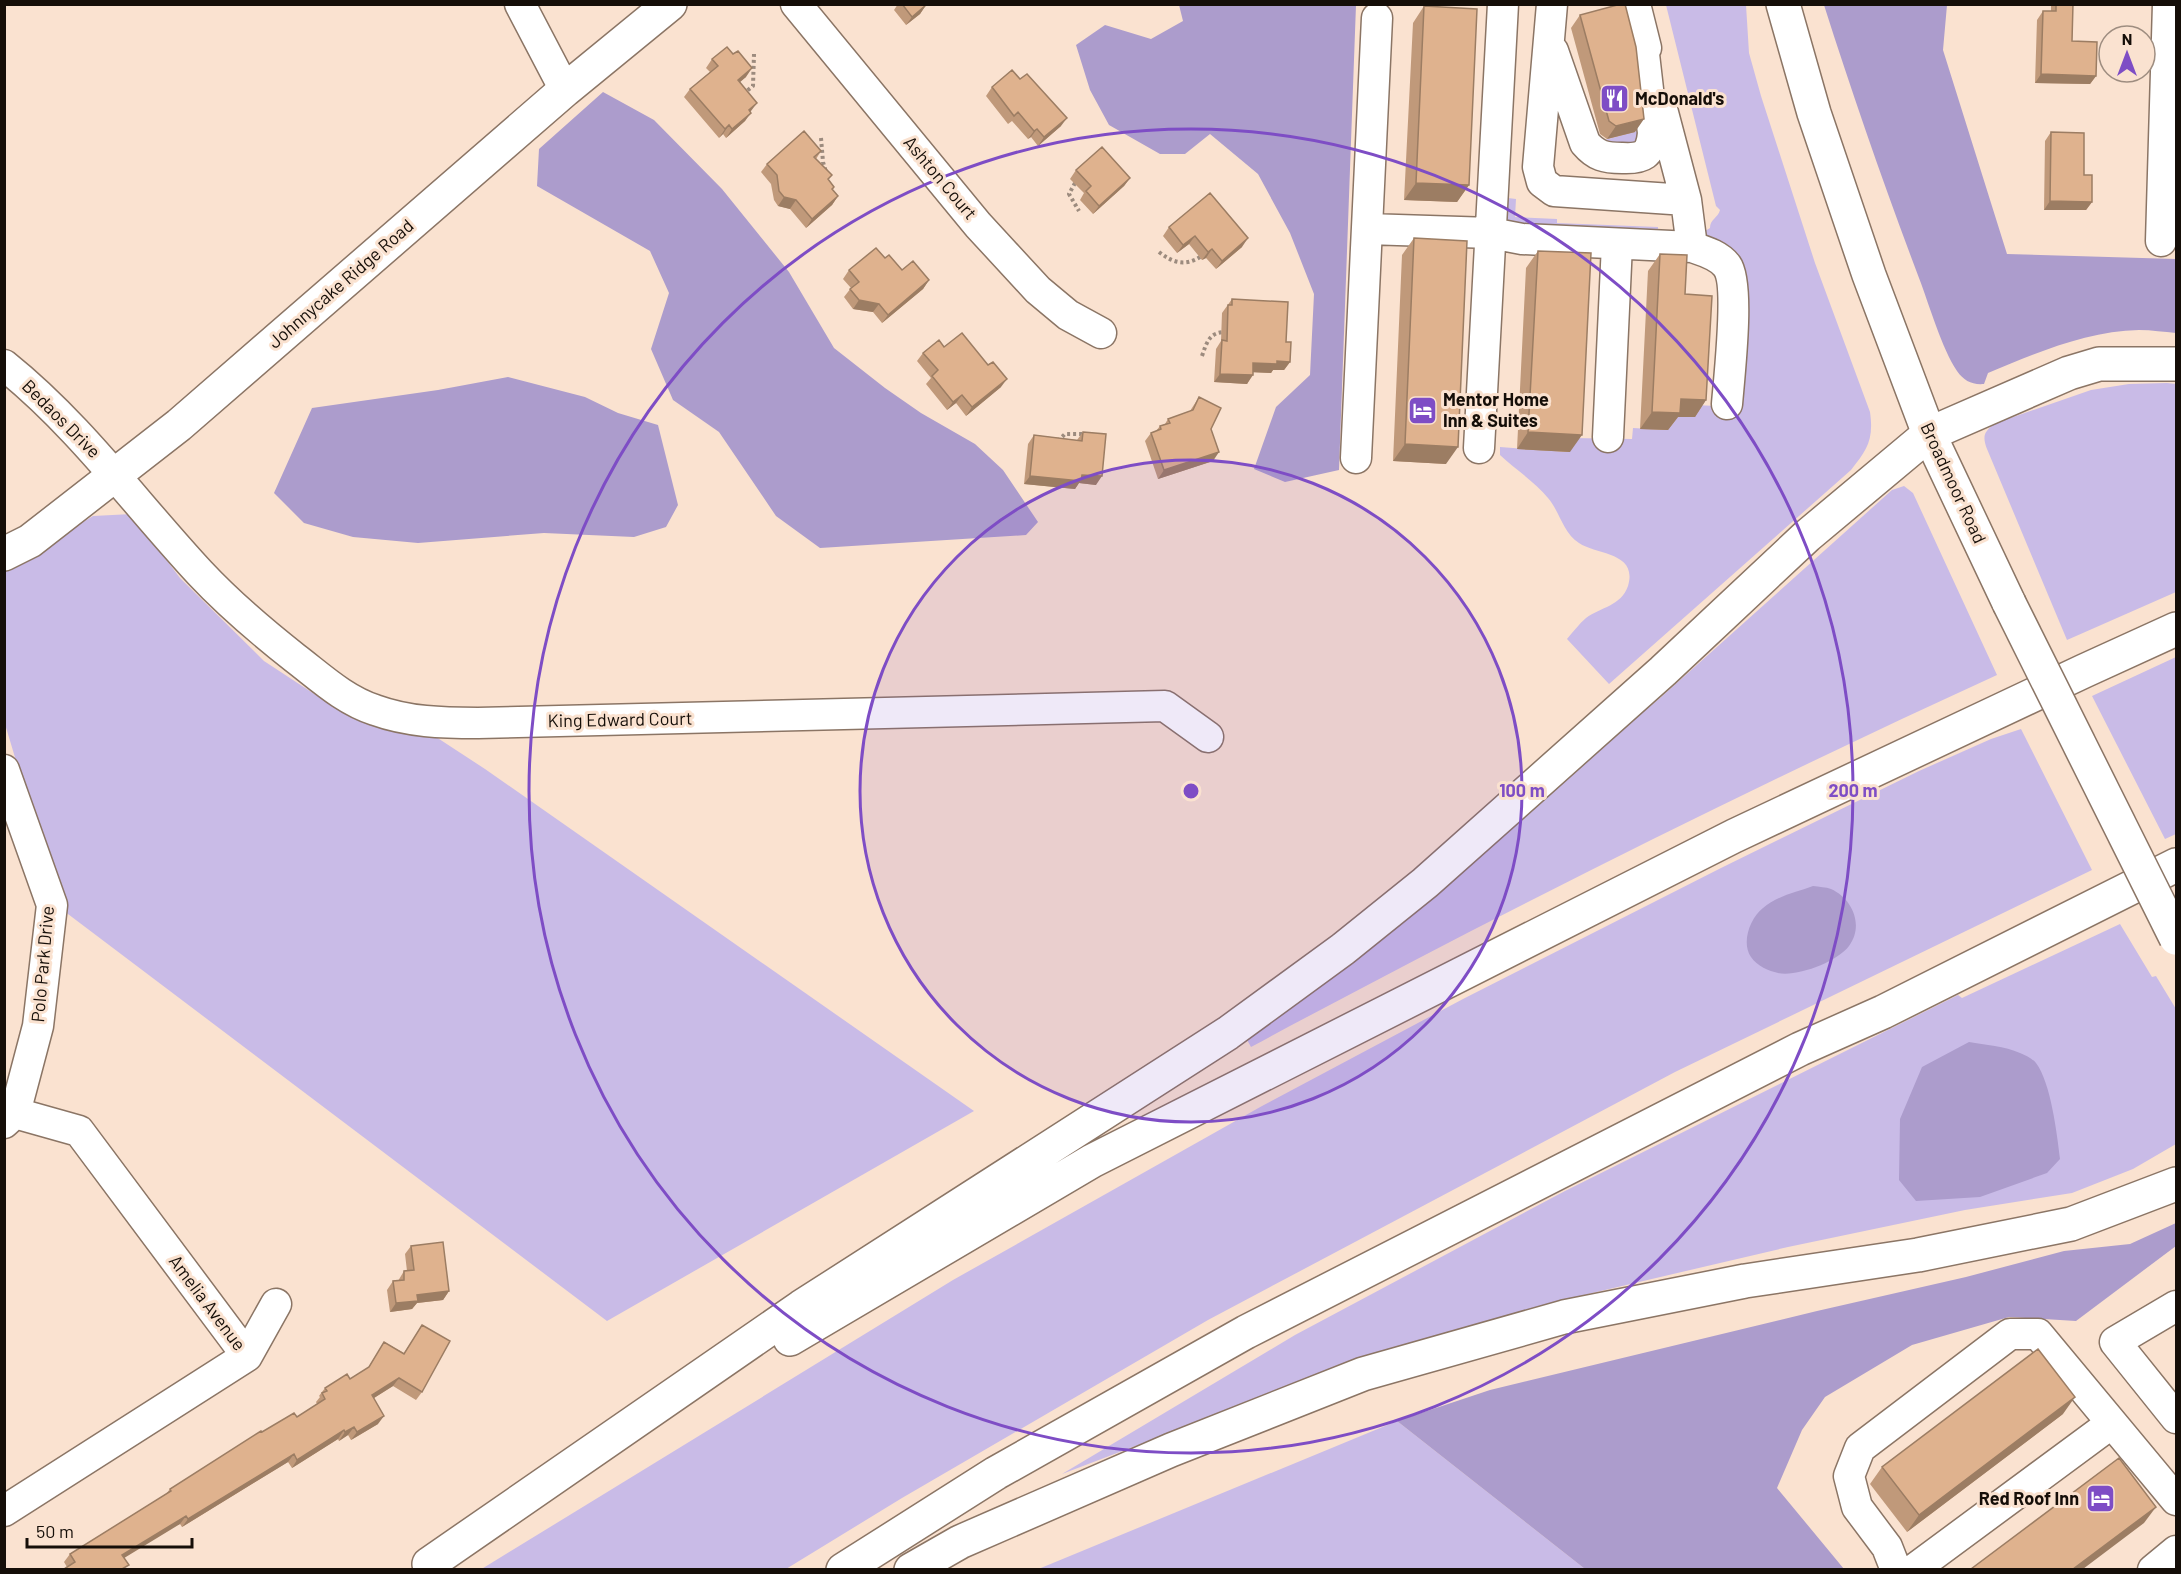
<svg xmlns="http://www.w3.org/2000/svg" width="2181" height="1574" font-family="Barlow,sans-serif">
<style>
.green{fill:#c9bbe7}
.forest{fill:#ac9ccc}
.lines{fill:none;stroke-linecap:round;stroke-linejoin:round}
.minor-casing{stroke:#8b7565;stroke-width:33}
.major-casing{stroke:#8b7565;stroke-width:36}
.highway-casing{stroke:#8b7565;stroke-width:36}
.path{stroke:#9c8b7e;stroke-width:4;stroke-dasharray:3 3;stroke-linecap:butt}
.minor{stroke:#fff;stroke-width:30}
.major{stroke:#fff;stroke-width:33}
.highway{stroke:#fff;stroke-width:33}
.major-bridge-casing{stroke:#8b7565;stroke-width:36;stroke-linecap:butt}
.major-bridge{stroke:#fff;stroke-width:33}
.wall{fill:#c0997a}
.shaded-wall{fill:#9c7d63}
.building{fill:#dfb28e;stroke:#9c7d63;stroke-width:1.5}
.ring{fill:none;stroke:#7e4dc5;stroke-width:3}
.labels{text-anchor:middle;stroke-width:6;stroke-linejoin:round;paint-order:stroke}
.poi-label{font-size:18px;font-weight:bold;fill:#150e08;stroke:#fae2d0;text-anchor:start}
.street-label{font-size:18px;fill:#150e08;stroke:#fae2d0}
.centre{fill:#7e4dc5;stroke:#fae2d0;stroke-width:3}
.ring-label{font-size:18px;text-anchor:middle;font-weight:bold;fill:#7e4dc5;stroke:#fae2d0;stroke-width:6;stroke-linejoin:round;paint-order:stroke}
</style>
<rect width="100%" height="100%" fill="#fae2d0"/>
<path class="green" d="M 1512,5 L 1518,5 L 1508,198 L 1516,199 L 1515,217 L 1557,219 L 1557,223 L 1658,227 L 1658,235 L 1505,227 Z
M 1666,5 L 1746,5 L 1749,53 L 1761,96 L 1815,263 L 1870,412 C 1874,440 1867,450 1851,470 L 1609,684 L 1567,639 C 1573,632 1579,624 1586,618 C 1601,607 1621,606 1628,586 C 1638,552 1597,555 1579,543 C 1563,533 1560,512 1548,498 C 1535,482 1515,469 1500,455 L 1500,447 L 1569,452 L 1572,438 L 1632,439 L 1633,428 L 1668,430 L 1669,416 L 1695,405 L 1737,407 L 1742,282 L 1709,239 L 1705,231 L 1710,228 C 1710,219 1718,218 1720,210 L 1716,206 Z
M 1637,131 L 1641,148 C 1627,158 1598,152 1589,138 L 1590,134 L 1598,132 L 1601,141 Z
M 2167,383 L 2176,384 L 2176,592 L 2067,640 L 1987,449 C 1982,436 1984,431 1996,423 L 2091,390 L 2129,384 Z
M 1904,486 L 1913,493 L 1997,675 C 1744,791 1496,915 1251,1047 L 1246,1038 L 1375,945 L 1474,861 L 1559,783 L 1660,698 L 1892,490 Z
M 132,514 L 180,578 L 264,661 L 328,703 L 401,732 L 433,735 L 485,769 L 974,1111 L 607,1321 L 60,908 L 5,724 L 4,571 L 93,516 Z
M 2176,657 L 2176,834 L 2165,839 L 2092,696 Z
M 2021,729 L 2092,870 L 1675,1072 L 1208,1320 L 902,1498 L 786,1569 L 480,1570 L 953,1280 L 1262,1106 L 1463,999 L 1721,868 L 1919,771 L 1991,739 Z
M 2120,924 L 2152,977 L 2156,976 L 2176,1009 L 2176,1144 L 2133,1169 L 2072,1193 L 1965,1210 L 1788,1247 L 1588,1294 L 1483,1324 L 1209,1418 L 1062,1474 L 1295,1335 L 1565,1191 L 1958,995 L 1962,998 Z
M 1397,1421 L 1585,1569 L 1036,1570 Z"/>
<path class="forest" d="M 1179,5 L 1356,5 L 1339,470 L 1285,482 L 1254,469 L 1276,407 L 1310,375 L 1314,294 L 1290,233 L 1258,174 L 1210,134 L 1185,154 L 1160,154 L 1109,125 L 1090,90 L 1076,45 L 1105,25 L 1151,39 L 1183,21 Z
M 1824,5 L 1947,5 L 1943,50 L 2007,254 L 2176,259 L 2176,333 C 2164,332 2152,330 2139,330 C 2087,331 2036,353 1988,373 L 1984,384 C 1972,385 1964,381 1957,371 C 1942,349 1929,304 1919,278 C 1885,188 1853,96 1824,5 Z
M 603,92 L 654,120 L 722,189 L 789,272 L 834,348 L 885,388 L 921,413 L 975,444 L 1003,470 L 1038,522 L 1026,535 L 820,548 L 776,516 L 719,432 L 673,400 L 651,349 L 669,293 L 650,251 L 537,186 L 539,149 Z
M 508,377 L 585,397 L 618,413 L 658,425 L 678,505 L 666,527 L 634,537 L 544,533 L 418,543 L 353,537 L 304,523 L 274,493 L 312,408 L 438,390 Z
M 1813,886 C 1819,887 1826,887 1831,889 C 1853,899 1864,926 1849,946 C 1837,962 1797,977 1778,973 C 1769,971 1757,966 1751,957 C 1741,943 1750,918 1763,908 C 1776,896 1797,892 1813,886 Z
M 1969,1042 C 1985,1045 2005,1046 2020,1053 C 2025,1055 2033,1059 2036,1063 C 2051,1083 2057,1134 2060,1159 L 2047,1173 L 1980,1197 L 1916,1201 L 1899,1180 L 1900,1119 L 1922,1067 Z
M 2176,1223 L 2176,1246 L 2076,1321 L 2009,1317 L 1912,1345 L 1825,1397 L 1802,1430 L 1777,1488 L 1844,1569 L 1585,1569 L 1397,1421 L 1490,1390 L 1817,1311 L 1966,1277 L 2064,1251 L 2130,1244 Z"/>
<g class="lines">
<defs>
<path id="minor" d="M 520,4 L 565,90
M 796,4 L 978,225 L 1038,290 L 1068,315 L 1101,333
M 1552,4 L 1538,167 L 1542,182 L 1554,191 L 1686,200
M 1635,4 L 1646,48
M 1553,51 L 1585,143 C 1596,156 1605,158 1622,158 C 1643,159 1651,155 1653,133 L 1641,28
M 1662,109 L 1686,200 L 1692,247
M 1367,229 L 1491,233 L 1522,239 L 1692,247 C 1704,251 1719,255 1727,266 C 1740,284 1729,379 1727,404
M 2161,241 L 2168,4
M 4,365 C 79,425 135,503 200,573 C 229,604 262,632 295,658 C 320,677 344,700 375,710 C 408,722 442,723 478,723 L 1165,706 L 1208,737
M 1608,437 L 1617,244
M 1479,448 L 1503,4
M 1356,458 L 1377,18
M 4,770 L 52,905 L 38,1026 L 15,1113 L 4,1123
M 2176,1306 L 2115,1342 L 2176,1418
M 247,1356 L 276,1304
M 4,1511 L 247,1356 L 79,1131 L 15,1113
M 1896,1570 L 1887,1547 L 1857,1507 L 1849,1476 L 1860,1448 L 2010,1334 L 2038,1334 L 2176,1500
M 1913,1570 L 2112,1423
M 2153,1570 L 2176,1551"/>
<path id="major" d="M 1783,4 L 1814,113 L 1869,275 L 1929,434 L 2009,603
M 4,554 L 30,541 L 179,425 L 565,90 L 670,4"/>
<path id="highway" d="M 790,1339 L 1092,1161 L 1734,836 L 2084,671 L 2176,629
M 429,1564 L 801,1307 L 1228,1033 L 1343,949 L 1425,883 L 1663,671 L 1807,536 L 1929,434 L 2069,373 L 2099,364 L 2176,364
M 843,1570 L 996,1473 L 1246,1332 L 1800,1049 L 1883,1012 L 2176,865
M 911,1570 L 960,1542 L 1171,1450 L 1363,1374 L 1564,1317 L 1745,1281 L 1918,1255 L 2071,1224 L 2176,1184"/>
</defs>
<use href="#minor" class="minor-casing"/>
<use href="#major" class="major-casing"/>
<use href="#highway" class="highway-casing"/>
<path class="path" d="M 743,94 L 753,86 L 754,54
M 821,138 L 823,162 L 826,172
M 1075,183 L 1069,194 L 1079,211
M 1159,252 C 1172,262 1184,267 1200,257
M 1202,356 C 1207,341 1210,332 1226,332
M 1058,441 L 1065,434 L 1083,434"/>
<use href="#minor" class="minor"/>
<use href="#major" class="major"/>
<use href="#highway" class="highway"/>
<defs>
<path id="major-bridge" d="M 2009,603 L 2176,938"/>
</defs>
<use href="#major-bridge" class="major-bridge-casing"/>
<use href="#major-bridge" class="major-bridge"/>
</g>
<path class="wall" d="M 898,4 L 925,4 L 926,5 L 920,14 L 906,25 L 894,10 Z
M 2051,4 L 2073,4 L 2072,41 L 2096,76 L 2090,84 L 2035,83 L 2037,20 L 2043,11 L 2051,11 Z
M 1424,6 L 1469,185 L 1457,202 L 1404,200 L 1413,23 Z
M 1580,15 L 1635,132 L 1607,139 L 1600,134 L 1571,28 Z
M 712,59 L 746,77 L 739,82 L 750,112 L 745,121 L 726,138 L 723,134 L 719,138 L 684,97 L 690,89 L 710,72 L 706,68 Z
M 992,87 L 1061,126 L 1038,146 L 1031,137 L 1028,139 L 1012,121 L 1008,124 L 986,96 Z
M 2051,132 L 2084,175 L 2092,202 L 2086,210 L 2044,210 L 2045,141 Z
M 821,151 L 816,159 L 832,175 L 828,180 L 834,187 L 833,190 L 838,196 L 832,205 L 806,228 L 790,209 L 778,206 L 774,200 L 771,184 L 761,172 L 767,164 Z
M 1076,170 L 1130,178 L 1124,186 L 1093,214 L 1080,200 L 1084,193 L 1070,179 Z
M 1169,227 L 1242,247 L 1216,269 L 1206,258 L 1202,260 L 1189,244 L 1177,253 L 1163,236 Z
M 1414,238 L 1446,464 L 1393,461 L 1402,255 Z
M 1538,251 L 1570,452 L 1517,449 L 1526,268 Z
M 1660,254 L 1685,294 L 1706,400 L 1695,417 L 1678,417 L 1668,430 L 1640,429 L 1648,271 Z
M 885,258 L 902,270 L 929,280 L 923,289 L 882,323 L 873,312 L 853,309 L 844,297 L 851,288 L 843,279 L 849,270 Z
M 1232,299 L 1286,342 L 1290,362 L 1284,370 L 1273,370 L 1271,373 L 1253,372 L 1247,384 L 1214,382 L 1216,349 L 1221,341 L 1222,313 Z
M 944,347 L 1001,387 L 966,416 L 956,403 L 947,410 L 926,384 L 931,378 L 917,361 L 923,353 Z
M 1199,397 L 1211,429 L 1213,461 L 1158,479 L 1145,441 L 1151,433 L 1156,431 L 1160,426 L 1165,424 L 1168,419 L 1190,411 Z
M 1083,432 L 1096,485 L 1079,483 L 1075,489 L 1024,484 L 1028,444 L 1034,435 L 1077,440 Z
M 411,1246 L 449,1291 L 443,1300 L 417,1303 L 412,1309 L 390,1312 L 387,1290 L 393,1281 L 398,1281 L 404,1271 L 407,1271 L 405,1254 Z
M 422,1325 L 422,1392 L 416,1400 L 393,1386 L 374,1398 L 378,1424 L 351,1440 L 348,1435 L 339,1441 L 338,1439 L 292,1468 L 288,1462 L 182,1527 L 180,1524 L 67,1567 L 64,1562 L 70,1554 L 166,1494 L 170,1489 L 262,1432 L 297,1417 L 317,1404 L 316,1402 L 320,1397 L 319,1396 L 325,1388 L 350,1379 L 368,1368 L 384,1342 L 404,1353 Z
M 2063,1414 L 1907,1532 L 1870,1484 L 1882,1467 Z"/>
<path class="shaded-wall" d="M 926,5 L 920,14 L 906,25 L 912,17 Z
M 752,68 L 746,77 L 732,89 L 738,80 Z
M 2041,74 L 2096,76 L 2090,84 L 2035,83 Z
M 757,103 L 751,111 L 743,118 L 749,110 Z
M 751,113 L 745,121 L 726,138 L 732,129 Z
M 1067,118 L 1061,126 L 1038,146 L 1044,137 Z
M 1644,119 L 1635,132 L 1607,139 L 1616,126 Z
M 729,125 L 723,134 L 719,138 L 725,129 Z
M 1037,129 L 1031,137 L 1028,139 L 1034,131 Z
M 1130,178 L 1124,186 L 1093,214 L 1099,206 Z
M 1416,183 L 1469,185 L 1457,202 L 1404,200 Z
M 838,196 L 832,205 L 806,228 L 812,219 Z
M 784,197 L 796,200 L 790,209 L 778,206 Z
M 2050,201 L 2092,202 L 2086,210 L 2044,210 Z
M 1195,236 L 1189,244 L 1177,253 L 1183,245 Z
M 1248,238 L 1242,247 L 1216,269 L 1222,261 Z
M 1212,249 L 1206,258 L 1202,260 L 1208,252 Z
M 929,280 L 923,289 L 882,323 L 888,315 Z
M 859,300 L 879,304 L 873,312 L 853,309 Z
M 1277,361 L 1290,362 L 1284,370 L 1273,370 L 1271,373 L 1247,372 L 1253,363 Z
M 1220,374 L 1253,375 L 1247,384 L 1214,382 Z
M 1007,379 L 1001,387 L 966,416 L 972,407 Z
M 962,395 L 956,403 L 947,410 L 953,402 Z
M 1681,399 L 1706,400 L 1695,417 L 1678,417 L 1668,430 L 1640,429 L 1652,412 Z
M 1528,432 L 1582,435 L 1570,452 L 1517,449 Z
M 1405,444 L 1458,447 L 1446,464 L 1393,461 Z
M 1219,452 L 1213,461 L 1158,479 L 1164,470 Z
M 1082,475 L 1102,476 L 1096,485 L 1079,483 L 1075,489 L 1024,484 L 1030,476 Z
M 449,1291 L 443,1300 L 417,1303 L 412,1309 L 390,1312 L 396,1303 L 417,1295 Z
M 399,1378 L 393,1386 L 366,1403 L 372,1395 Z
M 2075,1397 L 2063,1414 L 1907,1532 L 1919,1515 Z
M 384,1416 L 378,1424 L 351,1440 L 357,1432 Z
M 354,1427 L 348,1435 L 339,1441 L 345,1432 Z
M 344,1430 L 338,1439 L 292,1468 L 297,1460 Z
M 294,1454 L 288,1462 L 182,1527 L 188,1519 Z
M 2156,1507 L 2144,1523 L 2083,1569 L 2073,1569 Z
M 186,1516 L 180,1524 L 116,1563 L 122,1555 Z"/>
<path class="building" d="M 902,4 L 925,4 L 926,5 L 912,17 Z
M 1621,4 L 1625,4 L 1636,47 L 1644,119 L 1616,126 L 1609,121 L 1580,15 Z
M 2056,4 L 2073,4 L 2072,41 L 2097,42 L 2096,76 L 2041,74 L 2043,11 L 2056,11 Z
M 1424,6 L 1477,9 L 1469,185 L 1416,183 Z
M 727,47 L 733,54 L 738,51 L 752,68 L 738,80 L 757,103 L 749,110 L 751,113 L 732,129 L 729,125 L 725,129 L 690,89 L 718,66 L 712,59 Z
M 1012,70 L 1020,79 L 1027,74 L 1067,118 L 1044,137 L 1037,129 L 1034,131 L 1018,112 L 1014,116 L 992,87 Z
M 804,131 L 821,151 L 814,157 L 832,175 L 828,179 L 834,187 L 832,189 L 838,196 L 812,219 L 796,200 L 784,197 L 779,191 L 777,175 L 767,164 Z
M 2051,132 L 2084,133 L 2084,175 L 2092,175 L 2092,202 L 2050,201 Z
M 1102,147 L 1130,178 L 1099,206 L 1086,191 L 1091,186 L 1076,170 Z
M 1210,193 L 1248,238 L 1222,261 L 1212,249 L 1208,252 L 1195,236 L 1183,245 L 1169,227 Z
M 1414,238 L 1467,241 L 1458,447 L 1405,444 Z
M 876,248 L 885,258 L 889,255 L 902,270 L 913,261 L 929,280 L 888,315 L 879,304 L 859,300 L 850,289 L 859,282 L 849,270 Z
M 1538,251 L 1591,253 L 1582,435 L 1528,432 Z
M 1660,254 L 1687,255 L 1685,294 L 1712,296 L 1706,400 L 1681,399 L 1680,413 L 1652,412 Z
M 1232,299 L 1288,302 L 1286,342 L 1291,342 L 1290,362 L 1277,361 L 1277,364 L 1253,363 L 1253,375 L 1220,374 L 1222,340 L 1227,341 L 1228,305 L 1232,305 Z
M 962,333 L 988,365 L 993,362 L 1007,379 L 972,407 L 962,395 L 953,402 L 932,376 L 938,370 L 923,353 L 939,340 L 944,347 Z
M 1199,397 L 1221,408 L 1211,429 L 1219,452 L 1164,470 L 1151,433 L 1161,429 L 1160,426 L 1170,423 L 1168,419 L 1193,410 Z
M 1083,432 L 1106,434 L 1102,476 L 1082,475 L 1081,481 L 1030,476 L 1034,435 L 1082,441 Z
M 443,1242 L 449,1291 L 417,1295 L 418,1301 L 396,1303 L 393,1281 L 404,1280 L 404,1271 L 414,1270 L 411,1246 Z
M 422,1325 L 450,1341 L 422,1392 L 399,1378 L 372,1395 L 384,1416 L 357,1432 L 354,1427 L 345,1432 L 344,1430 L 297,1460 L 294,1454 L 188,1519 L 186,1516 L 122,1555 L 129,1565 L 122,1569 L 64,1569 L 75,1562 L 70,1554 L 171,1491 L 170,1489 L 261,1431 L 262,1432 L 294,1413 L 297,1417 L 325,1399 L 322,1393 L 327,1391 L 325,1388 L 347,1374 L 350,1379 L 369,1367 L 384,1342 L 404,1354 Z
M 2038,1349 L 2075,1397 L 1919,1515 L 1882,1467 Z
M 2119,1458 L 2156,1507 L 2073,1569 L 1971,1569 Z"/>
<circle cx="1191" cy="791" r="331" fill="#7e4dc5" fill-opacity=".12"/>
<g class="ring">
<circle cx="1191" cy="791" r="331"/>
<circle cx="1191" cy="791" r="662"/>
</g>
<defs>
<symbol id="restaurant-square" viewBox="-11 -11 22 22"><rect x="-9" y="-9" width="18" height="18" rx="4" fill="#7e4dc5" stroke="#fae2d0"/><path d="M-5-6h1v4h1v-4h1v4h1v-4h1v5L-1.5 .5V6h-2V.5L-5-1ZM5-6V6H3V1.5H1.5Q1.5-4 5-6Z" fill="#fff"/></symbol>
<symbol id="hotel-square" viewBox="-11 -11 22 22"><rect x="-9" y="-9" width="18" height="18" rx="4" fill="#7e4dc5" stroke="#fae2d0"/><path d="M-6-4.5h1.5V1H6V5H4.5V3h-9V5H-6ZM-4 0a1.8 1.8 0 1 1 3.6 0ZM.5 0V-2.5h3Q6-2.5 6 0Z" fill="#fff"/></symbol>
</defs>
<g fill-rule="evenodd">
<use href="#restaurant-square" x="1598" y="82" width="33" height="33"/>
<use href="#hotel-square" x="1406" y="394" width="33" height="33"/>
<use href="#hotel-square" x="2084" y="1482" width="33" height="33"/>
</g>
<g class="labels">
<g class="poi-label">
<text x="1635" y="105">McDonald's</text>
<text x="1443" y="406">Mentor Home<tspan x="1443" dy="21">Inn &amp; Suites</tspan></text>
<text x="2079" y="1505" text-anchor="end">Red Roof Inn</text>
</g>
<g class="street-label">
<text transform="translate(940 178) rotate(50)" y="6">Ashton Court</text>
<text transform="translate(341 284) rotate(-41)" y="6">Johnnycake Ridge Road</text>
<text transform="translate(61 419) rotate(45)" y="6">Bedaos Drive</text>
<text transform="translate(1953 483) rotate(65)" y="6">Broadmoor Road</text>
<text transform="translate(620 720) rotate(-1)" y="6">King Edward Court</text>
<text transform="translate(43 964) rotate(-85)" y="6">Polo Park Drive</text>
<text transform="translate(207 1303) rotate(53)" y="6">Amelia Avenue</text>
</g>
</g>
<circle cx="1191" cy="791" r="9" class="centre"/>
<g class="ring-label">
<text x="1522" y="797">100 m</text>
<text x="1853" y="797">200 m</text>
</g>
<rect width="2181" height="1574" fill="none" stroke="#150e08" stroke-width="12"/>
<g transform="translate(2127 54)"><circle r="28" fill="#fae2d0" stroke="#9e8d80" stroke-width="1.5"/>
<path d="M0-4.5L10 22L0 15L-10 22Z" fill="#7e4dc5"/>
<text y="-9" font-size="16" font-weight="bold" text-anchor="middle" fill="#150e08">N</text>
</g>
<path d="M27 1538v9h165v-9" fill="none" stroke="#150e08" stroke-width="3"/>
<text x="36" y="1538" font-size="18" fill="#150e08" stroke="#fae2d0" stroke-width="4.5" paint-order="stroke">50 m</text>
</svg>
